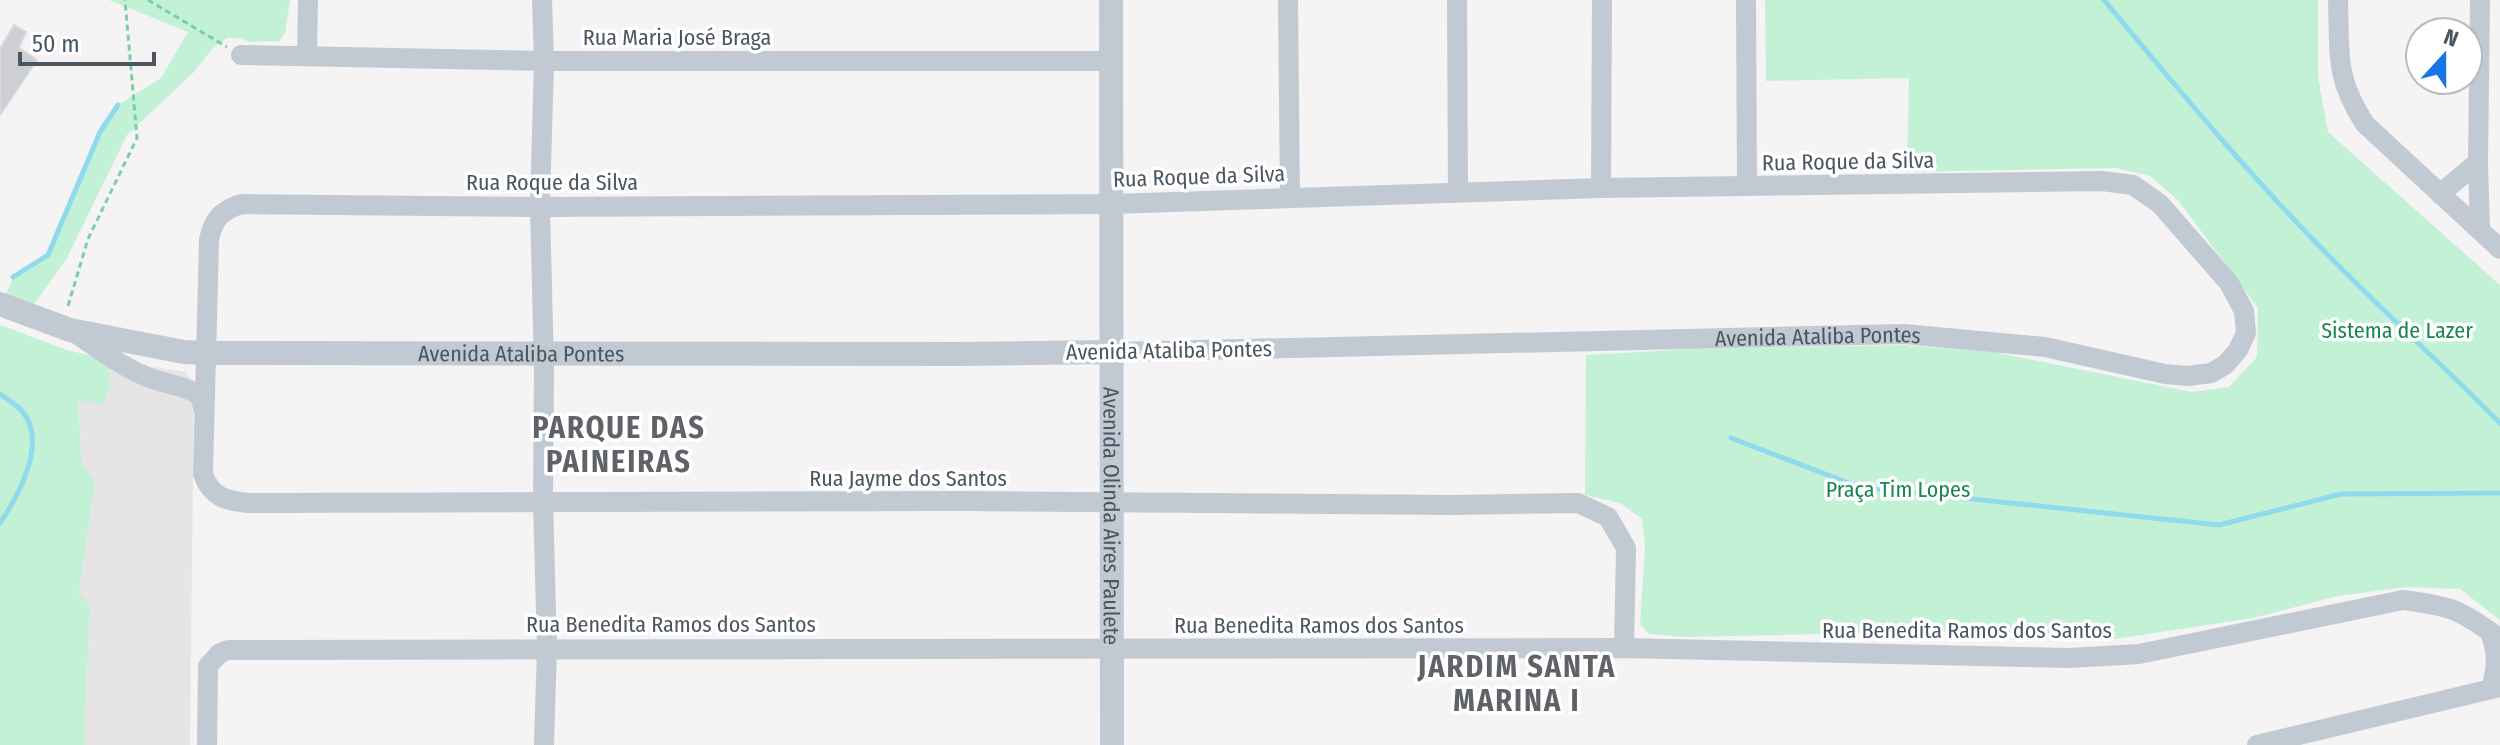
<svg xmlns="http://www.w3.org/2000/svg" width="2500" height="745" font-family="'Fira Sans Condensed',sans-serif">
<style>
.education{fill:#e6e4e5}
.green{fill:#c3f1d5}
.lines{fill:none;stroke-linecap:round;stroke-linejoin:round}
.stream{stroke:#90daee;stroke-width:5}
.building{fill:#cdcfd5;stroke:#d7d9de;stroke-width:2}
.path{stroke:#7ad0a6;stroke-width:3;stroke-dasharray:6 4;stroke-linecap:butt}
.minor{stroke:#c1cad2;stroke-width:20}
.tertiary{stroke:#c1cad2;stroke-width:24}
.labels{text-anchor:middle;stroke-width:7;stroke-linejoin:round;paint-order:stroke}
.street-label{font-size:22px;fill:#4a5661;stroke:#fff}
.park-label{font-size:22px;fill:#17864f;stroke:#fff}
.district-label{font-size:30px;font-weight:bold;letter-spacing:2px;fill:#5f6368;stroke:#fff}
</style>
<rect width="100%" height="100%" fill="#f5f3f3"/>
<path class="education" d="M 110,360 L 185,372 L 194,382 L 190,745 L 84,745 L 90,605 L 79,595 L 95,481 L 82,465 L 78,399 L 103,404 L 109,389 Z"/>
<path class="green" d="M 109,0 L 290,0 L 285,33 L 279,41 L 250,42 L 239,38 L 227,38 L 214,47 L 193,73 L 127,135 L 67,258 L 34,304 L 6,294 L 13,277 L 48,255 L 100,132 L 118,105 L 161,78 L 188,32 Z
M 1765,0 L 2318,0 L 2318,77 L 2328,132 L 2500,285 L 2500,620 L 2460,589 L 2407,587 L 2338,596 L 2253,618 L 2115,639 L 1964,631 L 1687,637 L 1649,634 L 1640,624 L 1645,546 L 1642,519 L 1620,503 L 1585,495 L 1586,355 L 1692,349 L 1903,345 L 1993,352 L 2192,392 L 2229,387 L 2257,357 L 2258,308 L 2178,200 L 2150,176 L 2116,168 L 1907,172 L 1909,78 L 1766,81 Z
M 0,325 L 67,350 L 110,360 L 109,389 L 103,405 L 78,400 L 82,465 L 95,481 L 79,594 L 90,605 L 84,745 L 0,745 Z"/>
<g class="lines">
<path class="stream" d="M 2104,0 C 2182,94 2260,188 2347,274 C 2397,324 2450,372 2500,423
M 13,277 L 48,255 L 100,132 L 118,105
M 0,394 C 7,399 15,404 21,410 C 49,440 19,495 0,523
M 1731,438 L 1859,487 L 2219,525 L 2341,494 L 2500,493"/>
</g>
<path class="building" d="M 14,25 L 26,32 L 19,48 L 37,60 L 0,115 L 0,49 Z"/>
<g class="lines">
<path class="path" d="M 148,0 L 227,47
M 68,306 L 88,239 L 137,138 L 125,0"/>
<g class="minor">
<path d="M 542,0 L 544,61 L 540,207 L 544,367 L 543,501 L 547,648 L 544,745"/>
<path d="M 1288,0 L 1290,197"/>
<path d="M 1457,0 L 1458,192"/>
<path d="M 1746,0 L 1747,186"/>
<path d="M 2338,0 C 2340,54 2334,76 2365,124 L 2500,249"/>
<path d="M 241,55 L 544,61 L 1113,61"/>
<path d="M 307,55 L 308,0"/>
<path d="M 1601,188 L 1602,0"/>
<path d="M 2440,194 L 2478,162"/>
<path d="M 2480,230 L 2478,162 L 2480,0"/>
<path d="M 74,332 C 97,348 119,365 145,376 C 163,384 183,385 200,395 L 204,411"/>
<path id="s1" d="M 1112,352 L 1904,334 L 2045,347 L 2165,374 L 2188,376 L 2211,373 L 2225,365 L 2238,350 L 2246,333 L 2244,311 L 2229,283 L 2160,204 L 2133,185 L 2102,181 L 1601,188 L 1112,204 L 540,207 L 241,204 C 221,211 213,219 209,240 L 203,474 C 211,497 226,501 248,503 L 961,501 L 1453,505 L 1578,503 L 1608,517 L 1626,548 L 1624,648"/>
<path d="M 2490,632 C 2498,653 2497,668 2491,689"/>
<path d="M 207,745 L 208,666 L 220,653 L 228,650 L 1624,648 L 2069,658 L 2139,654 L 2403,600 C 2452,606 2461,610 2500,639"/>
<path d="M 2257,745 L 2500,687"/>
</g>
<g class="tertiary">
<path id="s2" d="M 1111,0 L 1112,745"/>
<path id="s3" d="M 0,304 L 70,330 L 184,352 L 207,353 L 960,354 L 1112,352"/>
</g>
</g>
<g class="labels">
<g class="street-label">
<text x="677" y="45">Rua Maria José Braga</text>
<text transform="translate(1848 161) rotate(-1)" y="8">Rua Roque da Silva</text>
<text transform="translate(1199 176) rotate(-2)" y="8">Rua Roque da Silva</text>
<text x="552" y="190">Rua Roque da Silva</text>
<text dy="8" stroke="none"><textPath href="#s1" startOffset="706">Avenida Ataliba Pontes</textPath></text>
<text transform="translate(1169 350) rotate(-1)" y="8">Avenida Ataliba Pontes</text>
<text dy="8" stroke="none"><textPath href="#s3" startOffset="528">Avenida Ataliba Pontes</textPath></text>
<text x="908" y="486">Rua Jayme dos Santos</text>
<text dy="8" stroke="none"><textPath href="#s2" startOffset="516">Avenida Olinda Aires Paulete</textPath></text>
<text x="671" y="632">Rua Benedita Ramos dos Santos</text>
<text x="1319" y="633">Rua Benedita Ramos dos Santos</text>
<text x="1967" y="638">Rua Benedita Ramos dos Santos</text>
</g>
<g class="park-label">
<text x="2397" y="338">Sistema de Lazer</text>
<text x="1898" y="497">Praça Tim Lopes</text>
</g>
<g class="district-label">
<text x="619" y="438">PARQUE DAS<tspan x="619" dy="34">PAINEIRAS</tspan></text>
<text x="1517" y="677">JARDIM SANTA<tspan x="1517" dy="34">MARINA I</tspan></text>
</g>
</g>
<g transform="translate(2444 56) rotate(21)"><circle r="38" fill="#ffffff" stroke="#b7bbc0" stroke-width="2"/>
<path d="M0-6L14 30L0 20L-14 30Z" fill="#1a73e8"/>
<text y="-12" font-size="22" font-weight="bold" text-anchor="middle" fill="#4a5661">N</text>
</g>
<path d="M20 52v12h134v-12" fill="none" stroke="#4a5661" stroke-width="4"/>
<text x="32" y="52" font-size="24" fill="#4a5661" stroke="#ffffff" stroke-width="6" paint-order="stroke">50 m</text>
</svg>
